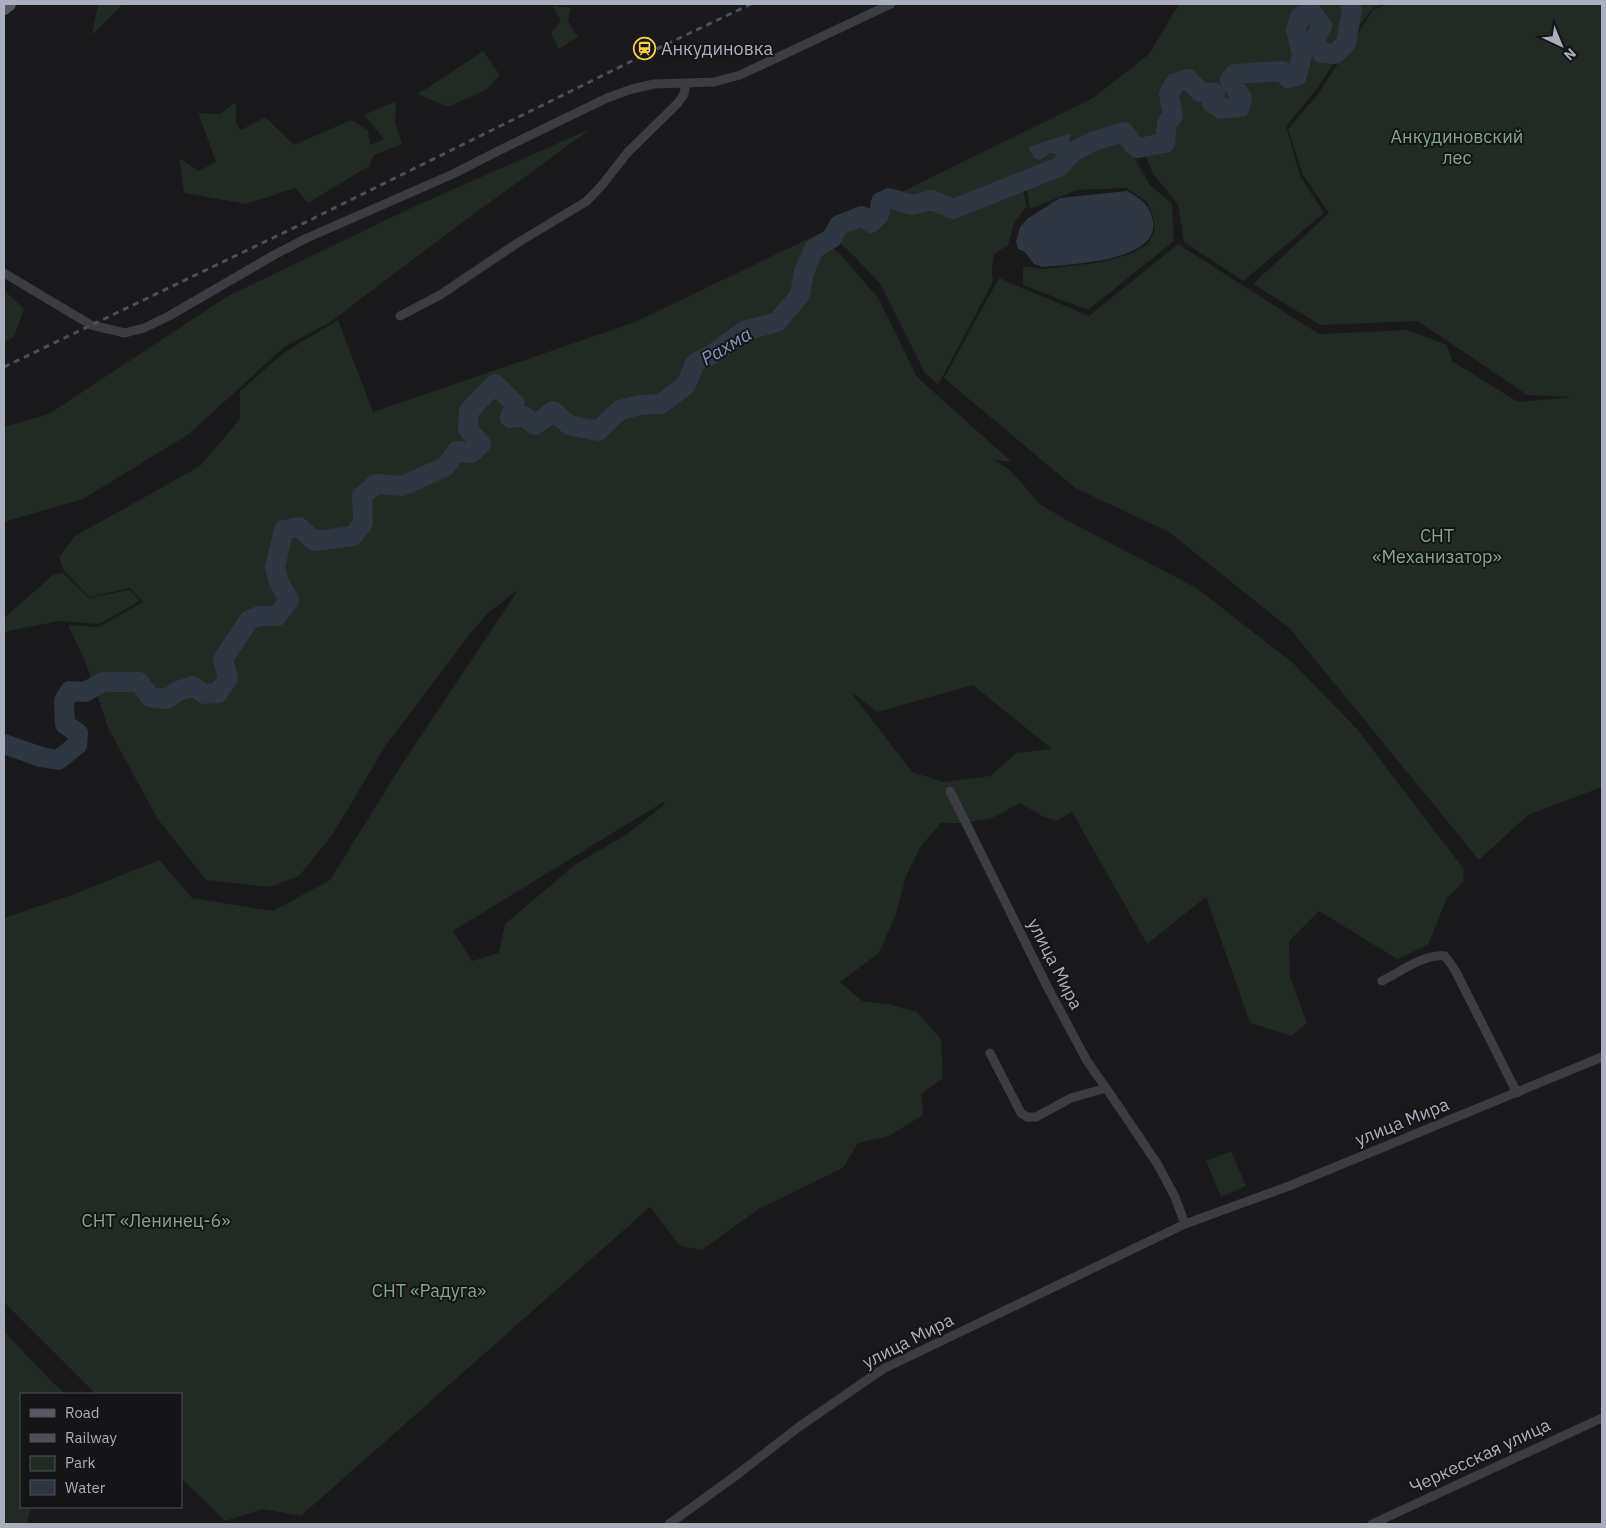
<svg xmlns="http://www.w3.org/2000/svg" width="1606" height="1528" font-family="'IBM Plex Sans',sans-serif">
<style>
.green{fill:#212a23;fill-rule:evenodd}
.water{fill:#2e3641}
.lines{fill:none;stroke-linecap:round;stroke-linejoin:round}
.river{stroke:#2e3641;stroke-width:20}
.street{stroke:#3c3c43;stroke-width:9}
.primary{stroke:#565760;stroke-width:14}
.rail{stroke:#4d4e56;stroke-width:3;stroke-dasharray:6 5;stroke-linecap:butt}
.labels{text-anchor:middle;stroke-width:4;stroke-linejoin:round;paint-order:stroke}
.poi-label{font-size:18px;fill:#abaebc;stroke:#151417;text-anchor:start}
.park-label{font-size:18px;fill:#81a889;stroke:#151417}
.street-label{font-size:18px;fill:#abaebc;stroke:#151417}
.water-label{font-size:19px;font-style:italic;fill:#8196b8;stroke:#151417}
</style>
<rect width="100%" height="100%" fill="#1a191c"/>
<path class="green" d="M 98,4 L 123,4 L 92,35 Z
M 1179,4 L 1344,4 L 1347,13 L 1338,43 L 1326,46 L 1321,39 L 1328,24 L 1312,6 L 1296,15 L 1290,28 L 1296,56 L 1290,70 L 1285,66 L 1234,70 L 1226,80 L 1235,102 L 1218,100 L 1217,89 L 1203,86 L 1190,76 L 1177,78 L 1167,86 L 1168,115 L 1162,123 L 1160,140 L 1138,142 L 1125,127 L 1074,148 L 1055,163 L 953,203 L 935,196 L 913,201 L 897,194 L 1093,98 L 1149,54 Z
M 1356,4 L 1381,4 L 1373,8 L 1351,37 Z
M 1389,4 L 1602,4 L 1602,787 L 1528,815 L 1479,860 L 1290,629 L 1169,532 L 1075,488 L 944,378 L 999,278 L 1089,316 L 1178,244 L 1319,334 L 1408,330 L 1447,345 L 1452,361 L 1518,402 L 1572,397 L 1527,395 L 1418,321 L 1320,325 L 1253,284 L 1329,213 L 1303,175 L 1288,129 L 1318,94 L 1373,10 Z
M 553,6 L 571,8 L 568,21 L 578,37 L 559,49 L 551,33 L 561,21 Z
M 1307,23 L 1314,27 L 1308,45 L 1320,60 L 1335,61 L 1316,90 L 1286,126 L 1300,176 L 1324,213 L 1243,281 L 1184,242 L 1178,204 L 1153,174 L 1144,152 L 1169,144 L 1172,125 L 1177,114 L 1176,90 L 1188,86 L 1197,95 L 1207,95 L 1207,107 L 1218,113 L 1243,112 L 1247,102 L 1239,79 L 1280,76 L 1286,82 L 1299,81 L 1306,62 L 1303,33 Z
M 483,51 L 500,75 L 486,90 L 448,107 L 418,94 Z
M 396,101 L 395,123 L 402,144 L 374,155 L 369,166 L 308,203 L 295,188 L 246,204 L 184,193 L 179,158 L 199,171 L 216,162 L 198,113 L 220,114 L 236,102 L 236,124 L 241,130 L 265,117 L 294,145 L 351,120 L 368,130 L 370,145 L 384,139 L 364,115 Z
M 592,128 L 455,228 L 329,323 L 284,347 L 189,434 L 83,499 L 4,522 L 4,427 L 49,414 L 226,297 L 411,208 Z
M 1121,140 L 1133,155 L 1149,184 L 1172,204 L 1174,241 L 1088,310 L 1023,285 L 1023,266 L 1045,269 L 1103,262 L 1133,253 L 1148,244 L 1155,229 L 1153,216 L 1147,202 L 1127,188 L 1077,190 L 1030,209 L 1027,191 L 1073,163 L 1094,148 Z
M 1022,186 L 1027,206 L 1014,223 L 1008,245 L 994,254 L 992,267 L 993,282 L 938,385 L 925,373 L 881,285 L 854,256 L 836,240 L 842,228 L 861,221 L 870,226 L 881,218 L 885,206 L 893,203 L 913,208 L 932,203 L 954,212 Z
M 818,234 L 824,238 L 812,247 L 800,271 L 796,293 L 775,319 L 742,328 L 692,360 L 682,383 L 659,401 L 638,402 L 617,408 L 597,427 L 570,422 L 553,407 L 535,421 L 526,413 L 517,414 L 517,402 L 493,380 L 465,409 L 464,430 L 476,443 L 470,449 L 456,447 L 442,464 L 400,482 L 376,481 L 358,496 L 359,520 L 351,532 L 315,538 L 299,522 L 281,528 L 271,568 L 275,584 L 284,600 L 275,612 L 258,614 L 242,621 L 219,660 L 223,675 L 216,689 L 204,691 L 192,682 L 174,688 L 166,694 L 152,694 L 139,677 L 104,677 L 93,684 L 84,659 L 68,625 L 99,627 L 143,602 L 130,588 L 90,597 L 64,571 L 59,557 L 75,536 L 200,466 L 240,419 L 240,391 L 285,352 L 338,320 L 373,412 L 635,322 Z
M 828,245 L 842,256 L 878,298 L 917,377 L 1012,462 L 994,460 L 1010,470 L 1040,504 L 1070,522 L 1195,587 L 1293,663 L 1358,730 L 1394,778 L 1464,869 L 1463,882 L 1447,898 L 1428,945 L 1397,959 L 1319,911 L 1289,941 L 1290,977 L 1307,1023 L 1291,1036 L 1250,1023 L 1206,897 L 1147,944 L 1072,812 L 1056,821 L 1040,815 L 1020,803 L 990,819 L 961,823 L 941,823 L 921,846 L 906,876 L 896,914 L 879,953 L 840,982 L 862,1001 L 888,1004 L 917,1012 L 941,1039 L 943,1078 L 921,1094 L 923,1115 L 889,1136 L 858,1143 L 843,1168 L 759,1209 L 702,1250 L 680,1246 L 650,1207 L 301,1516 L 263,1509 L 225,1521 L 181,1478 L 181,1394 L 96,1394 L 4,1302 L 4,918 L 77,893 L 159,860 L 192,898 L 273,911 L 330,880 L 404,761 L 518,590 L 488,613 L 470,634 L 386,745 L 333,834 L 299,876 L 270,887 L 206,880 L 157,818 L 108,728 L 96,691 L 104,686 L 137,685 L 148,700 L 168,702 L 179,694 L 193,691 L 202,697 L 218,698 L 233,678 L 228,659 L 253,622 L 275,621 L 294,601 L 282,581 L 279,566 L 288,533 L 299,531 L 313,544 L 354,538 L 367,524 L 366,498 L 377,488 L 401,490 L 447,469 L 459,454 L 472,456 L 484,443 L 472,426 L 474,413 L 495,390 L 511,405 L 507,421 L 523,419 L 536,429 L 552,415 L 568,430 L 598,434 L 622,413 L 661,408 L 687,389 L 698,365 L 711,359 L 745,334 L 778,325 L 803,297 L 808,271 L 817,253 ZM 973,685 L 1052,749 L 1016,753 L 990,776 L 944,782 L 912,772 L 850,691 L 877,712 ZM 665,801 L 663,806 L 624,836 L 576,864 L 505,924 L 499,953 L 472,961 L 453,931 Z
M 4,290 L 24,309 L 14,337 L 4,342 Z
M 63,573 L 89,598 L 130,590 L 140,601 L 99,624 L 59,621 L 4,632 L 4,618 L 53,575 Z
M 1231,1151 L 1246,1186 L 1221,1197 L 1206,1161 Z
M 4,1331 L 52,1382 L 66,1394 L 21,1394 L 21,1507 L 31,1507 L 27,1524 L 4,1524 Z"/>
<path class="water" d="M 1071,133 L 1068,149 L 1062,155 L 1050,153 L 1040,160 L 1034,158 L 1028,147 Z
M 1127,191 C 1140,198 1151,206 1153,221 C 1160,262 1069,264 1043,267 L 1034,264 L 1025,252 L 1018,249 L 1016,242 L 1020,227 L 1027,219 L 1060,198 Z"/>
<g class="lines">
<path class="river" d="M 4,744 L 41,757 L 58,760 L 77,745 L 78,733 L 65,724 L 64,701 L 70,691 L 85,692 L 103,682 L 139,682 L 150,697 L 167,699 L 178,691 L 193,686 L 204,694 L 218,693 L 228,678 L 223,659 L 249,620 L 259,616 L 277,616 L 289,600 L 279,582 L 275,567 L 284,530 L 299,527 L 314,541 L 353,536 L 363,523 L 362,496 L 376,484 L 402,486 L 445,467 L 457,451 L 471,453 L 481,444 L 468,429 L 469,411 L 495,384 L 515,404 L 510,418 L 524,416 L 535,425 L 553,411 L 569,425 L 598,431 L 620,410 L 640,405 L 661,404 L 686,385 L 695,363 L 714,353 L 744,331 L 777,322 L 800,295 L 804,272 L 814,249 L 832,238 L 839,225 L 862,216 L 871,223 L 879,215 L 881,202 L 889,198 L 912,205 L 932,200 L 953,209 L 1059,167 L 1073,152 L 1094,141 L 1124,132 L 1132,143 L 1138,148 L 1165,143 L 1167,123 L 1173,116 L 1169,94 L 1175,83 L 1188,79 L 1200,92 L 1215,93 L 1212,103 L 1221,109 L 1240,107 L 1242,98 L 1230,80 L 1235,74 L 1282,71 L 1288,78 L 1297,76 L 1302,55 L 1296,30 L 1300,17 L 1311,11 L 1322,26 L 1314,41 L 1322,53 L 1335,54 L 1346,43 L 1352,10 L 1350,4"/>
<path class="street" d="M 4,273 L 91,325 L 125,333 L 144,328 L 169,316 L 274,255 L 307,238 L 453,174 L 500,150 L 607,98 L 632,89 L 654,84 L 714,82 L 740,75 L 891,4
M 400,316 L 440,295 L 519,242 L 587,201 L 602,185 L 628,152 L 678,103 L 684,94 L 686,83
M 950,791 L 1049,990 L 1087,1061 L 1113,1098 L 1158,1165 L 1175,1197 L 1185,1224
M 1382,981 C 1400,972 1425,953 1445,956 L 1455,970 L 1517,1093
M 990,1053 L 1021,1113 L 1027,1117 L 1036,1117 L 1071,1098 L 1106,1088
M 669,1524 L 738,1474 L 800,1426 L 883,1369 L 1185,1224 L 1289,1186 L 1602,1057
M 1372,1524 L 1602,1418"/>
<path class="primary" d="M 4,8 L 9,4"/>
<path class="rail" d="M 4,367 L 308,221 L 646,54 L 751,4"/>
</g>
<defs>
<symbol id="station-ring" viewBox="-11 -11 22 22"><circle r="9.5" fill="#151417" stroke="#fbd532" stroke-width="1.5"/><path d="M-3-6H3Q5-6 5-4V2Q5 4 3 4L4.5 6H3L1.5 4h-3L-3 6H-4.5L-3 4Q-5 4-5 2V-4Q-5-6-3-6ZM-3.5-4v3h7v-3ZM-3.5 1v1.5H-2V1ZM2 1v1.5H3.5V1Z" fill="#fbd532"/></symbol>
</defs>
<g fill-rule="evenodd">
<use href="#station-ring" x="632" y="36" width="25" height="25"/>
</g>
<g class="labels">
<g class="poi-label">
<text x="661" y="55">Анкудиновка</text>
</g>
<g class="park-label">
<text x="1457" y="143">Анкудиновский<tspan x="1457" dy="21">лес</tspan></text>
<text x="1437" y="542">СНТ<tspan x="1437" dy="21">«Механизатор»</tspan></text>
<text x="156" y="1227">СНТ «Ленинец-6»</text>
<text x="429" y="1297">СНТ «Радуга»</text>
</g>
<g class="street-label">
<text transform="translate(1055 964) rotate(63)" y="6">улица Мира</text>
<text transform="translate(1402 1122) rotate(-22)" y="6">улица Мира</text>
<text transform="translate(908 1341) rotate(-27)" y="6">улица Мира</text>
<text transform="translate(1480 1456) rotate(-25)" y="6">Черкесская улица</text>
</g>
<g class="water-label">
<text transform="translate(726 346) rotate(-31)" y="7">Рахма</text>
</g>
</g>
<rect width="1606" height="1528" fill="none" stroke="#abaebc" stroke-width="10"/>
<rect x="20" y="1393" width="162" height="115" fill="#151417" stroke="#515259"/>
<rect x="30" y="1409" width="25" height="8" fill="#565760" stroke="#515259"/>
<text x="65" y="1418" font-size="15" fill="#abaebc">Road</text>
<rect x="30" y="1434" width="25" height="8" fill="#4d4e56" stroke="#515259"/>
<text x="65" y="1443" font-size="15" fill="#abaebc">Railway</text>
<rect x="30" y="1456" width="25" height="15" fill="#212a23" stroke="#515259"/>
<text x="65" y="1468" font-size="15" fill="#abaebc">Park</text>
<rect x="30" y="1480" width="25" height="15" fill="#2e3641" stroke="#515259"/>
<text x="65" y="1493" font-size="15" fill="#abaebc">Water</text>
<g transform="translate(1561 45) rotate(136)" stroke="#151417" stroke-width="4" paint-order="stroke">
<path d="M0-4L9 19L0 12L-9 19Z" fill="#abaebc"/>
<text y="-8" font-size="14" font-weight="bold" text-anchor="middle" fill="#abaebc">N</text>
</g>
</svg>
